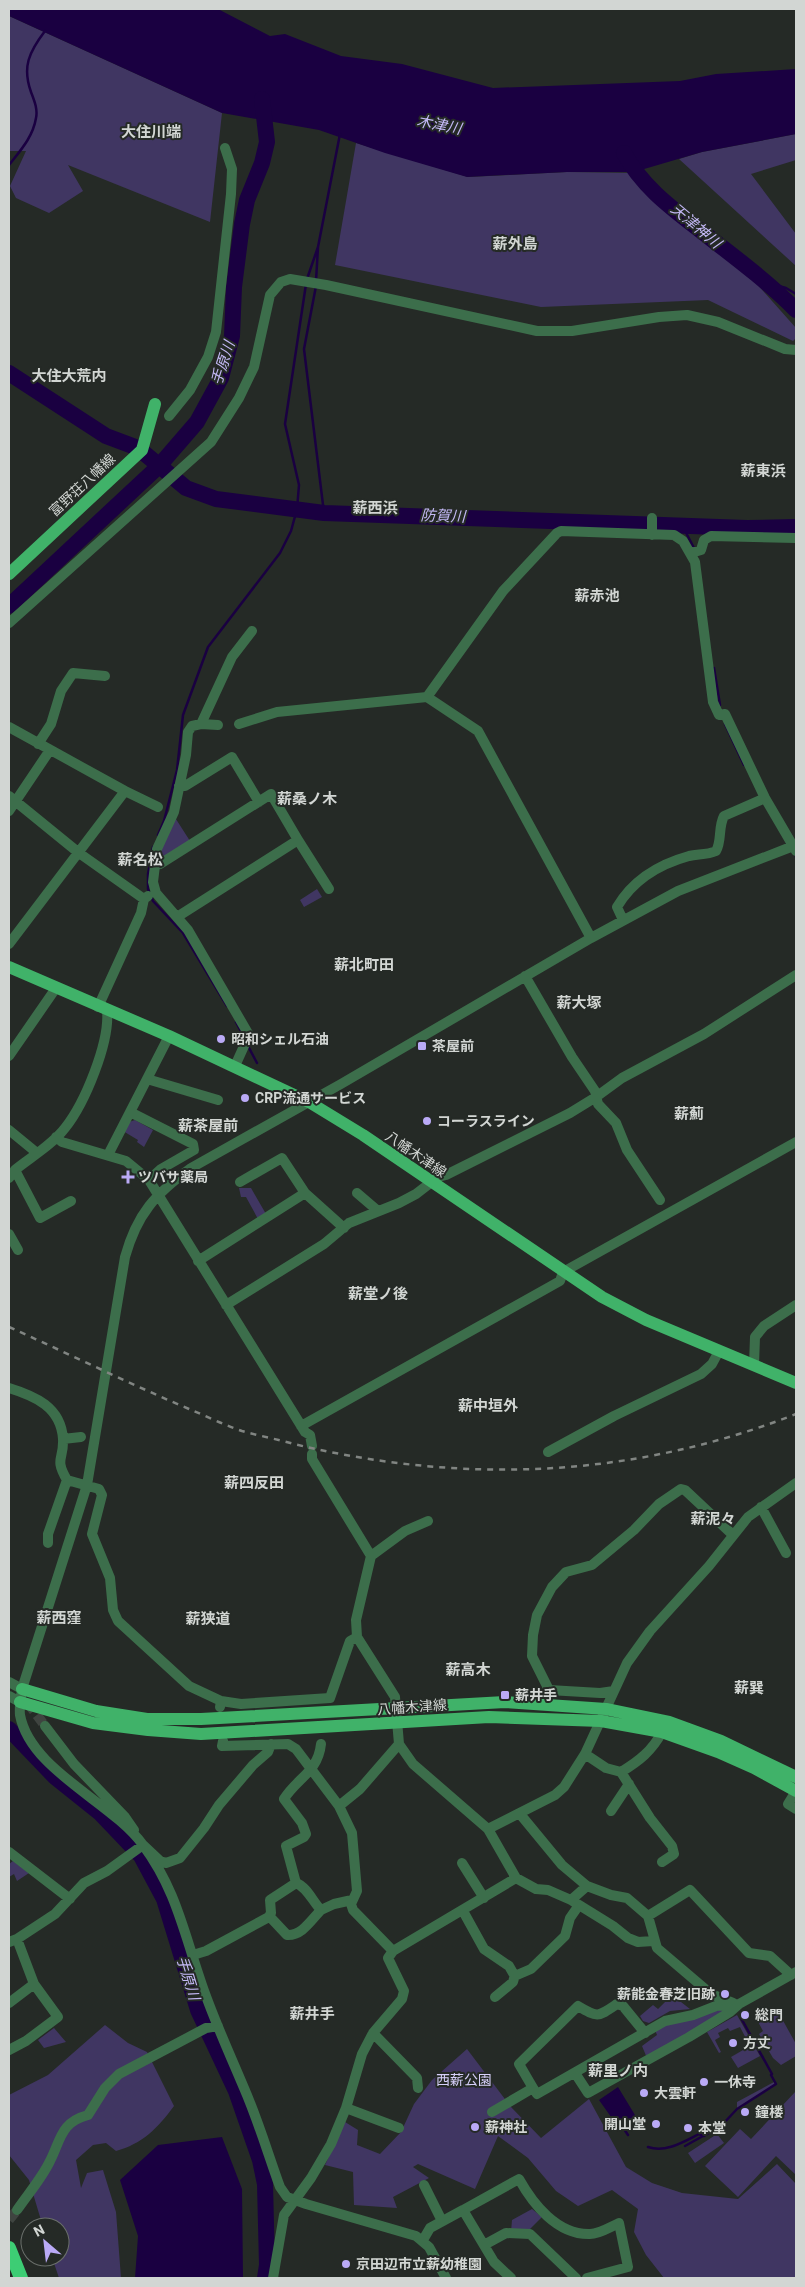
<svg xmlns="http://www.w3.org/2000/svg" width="805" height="2287" font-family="Roboto,'Noto Sans JP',sans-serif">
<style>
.green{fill:#403662}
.water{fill:#1a0041}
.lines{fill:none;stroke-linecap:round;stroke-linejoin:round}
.stream{stroke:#1a0041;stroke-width:2.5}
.river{stroke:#1a0041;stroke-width:16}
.minor-tunnel{stroke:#3f4440;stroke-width:10;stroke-dasharray:10 5;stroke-linecap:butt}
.minor{stroke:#3c6e4b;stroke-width:10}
.major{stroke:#40b269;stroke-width:12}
.highway{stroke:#3dcd74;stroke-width:14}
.rail{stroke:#818582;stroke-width:2.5;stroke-dasharray:6 6;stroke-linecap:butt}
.poi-dot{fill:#baaaf6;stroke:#252a26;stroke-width:2}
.labels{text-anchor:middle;stroke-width:4;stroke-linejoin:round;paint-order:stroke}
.street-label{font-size:14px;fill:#d2d6d3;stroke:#252a26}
.poi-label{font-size:14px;font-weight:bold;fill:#d2d6d3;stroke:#252a26;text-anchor:start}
.park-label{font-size:14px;fill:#d6cff9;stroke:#252a26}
.water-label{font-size:15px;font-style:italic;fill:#c3b8f5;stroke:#252a26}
.neighbourhood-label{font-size:15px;font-weight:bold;fill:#d2d6d3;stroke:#252a26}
</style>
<rect width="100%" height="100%" fill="#252a26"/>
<path class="green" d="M 9,16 L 222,113 L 210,222 L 68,165 L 83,191 L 49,213 L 16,198 L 10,186 L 26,151 L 9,151 Z
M 796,134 L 796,160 L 751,174 L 796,234 L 796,266 L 679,159 L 702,152 Z
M 356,143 L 468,177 L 567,172 L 635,173 L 667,204 L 756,283 L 796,328 L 796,338 L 793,341 L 708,300 L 541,307 L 335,265 Z
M 174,816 L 190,841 L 158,863 L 157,849 Z
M 317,889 L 322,897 L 304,907 L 300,900 Z
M 135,1120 L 153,1130 L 144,1147 L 137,1142 L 138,1140 L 123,1131 L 129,1122 Z
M 239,1188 L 251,1188 L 266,1214 L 258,1219 L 246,1197 L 241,1197 Z
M 13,1861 L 29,1873 L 17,1881 L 14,1874 L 9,1877 L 9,1864 Z
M 672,1995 L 690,2009 L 670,2011 L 649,2023 L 643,2021 L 640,2016 L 653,2005 L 658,2009 Z
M 731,2007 L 647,2058 L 642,2046 L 657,2035 L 655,2030 L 668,2023 Z
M 776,2008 L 796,2044 L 796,2056 L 781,2065 L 773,2058 L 759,2034 L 763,2031 L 756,2018 Z
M 737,2015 L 760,2056 L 738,2068 L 731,2057 L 750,2046 L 740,2027 L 730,2031 L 728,2028 L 718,2033 L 720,2037 L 715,2040 L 721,2052 L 719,2053 L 707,2032 Z
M 105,2025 L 128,2043 L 147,2052 L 174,2106 C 158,2128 142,2144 116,2151 L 106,2143 L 93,2145 L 76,2160 L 81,2188 L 87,2173 L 103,2170 L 116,2212 L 121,2278 L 59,2278 L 52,2257 L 60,2257 L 60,2227 L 43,2227 L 29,2180 L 9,2155 L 9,2095 L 48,2075 Z
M 54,2028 L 66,2042 L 44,2048 L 38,2040 Z
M 467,2049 L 511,2107 L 541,2138 L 589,2099 L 626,2167 L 652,2183 L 682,2193 L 738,2199 L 777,2164 L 796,2184 L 796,2278 L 664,2278 L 646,2255 L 634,2232 L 638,2209 L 612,2190 L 578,2206 L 556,2191 L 528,2158 L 498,2136 L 475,2189 L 418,2164 L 413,2167 L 429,2178 L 393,2197 L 397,2208 L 354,2205 L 353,2172 L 325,2165 L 345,2122 L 358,2130 L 357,2145 L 380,2154 L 401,2132 L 414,2104 L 432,2080 Z
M 774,2082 L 775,2084 L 737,2109 L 737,2102 Z
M 796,2091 L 796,2175 L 776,2156 L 738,2197 L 705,2166 L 740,2129 L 751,2139 Z
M 717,2134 L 724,2143 L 695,2163 L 688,2153 Z
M 532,2209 L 542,2217 L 526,2233 L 511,2232 L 512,2220 Z"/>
<path class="water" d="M 9,9 L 218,9 L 270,36 L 285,34 L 341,56 L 402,64 L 493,88 L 680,81 L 716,74 L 796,69 L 796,134 L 702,152 L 634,172 L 567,172 L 467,177 L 385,153 L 319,130 L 222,113 L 9,16 Z
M 618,2087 L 638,2120 L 621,2131 L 599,2100 Z
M 222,2137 L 242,2189 L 243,2278 L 135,2278 L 138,2236 L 120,2180 L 158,2145 Z"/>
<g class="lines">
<path class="stream" d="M 9,165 C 20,151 33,137 36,118 C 38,109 34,100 31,92 C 22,67 29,52 45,31
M 307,279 L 318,247
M 316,281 L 318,247 L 340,134
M 768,283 L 786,288 L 796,294
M 316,286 L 304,349 L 324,513
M 682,525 L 695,550
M 714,668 L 720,705
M 725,724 L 744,765
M 158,835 L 164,821 L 177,770 L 183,715 L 208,647 L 280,553 L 291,531 L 297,509 L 299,485 L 285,424 L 306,284
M 153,847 L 148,874 L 148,889 L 153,901 L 183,933 L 227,1006
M 796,856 L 796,857
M 236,1022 L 245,1039
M 248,1046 L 257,1063
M 624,2129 L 628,2135
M 685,2146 L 703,2136
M 648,2147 C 666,2153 683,2142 699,2134 L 704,2136 L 722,2125 L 737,2109 L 776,2084 L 771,2075 L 772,2074 L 741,2018"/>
<path class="river" d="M 624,153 C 643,188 673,209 705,234 C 736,258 768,282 796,310
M 9,373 L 106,436 L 138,448 L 186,488 L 216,499 L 324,513 L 747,528 L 796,527
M 9,606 L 159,466 L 197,422 L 221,378 L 232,336 L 234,287 L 242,224 L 247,200 L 262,163 L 267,142 L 262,99
M 9,1729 L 55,1777 L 100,1813 L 141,1856 L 164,1899 L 198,2010 L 236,2091 L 260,2160 L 265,2184 L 267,2265 L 265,2278"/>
<path class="minor-tunnel" d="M 28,1703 L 45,1726
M 9,2220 L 17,2210"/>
<path class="minor" d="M 169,416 L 190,390 L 208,357 L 216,332 L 231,194 L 232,169 L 225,148
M 652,535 L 652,518
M 691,553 L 701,550 L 704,540 L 711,536 L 796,538
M 9,623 L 211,442 L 239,398 L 254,367 L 270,295 L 281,282 L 290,279 L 326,285 L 537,331 L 572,331 L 659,317 L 687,315 L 718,322 L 785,349 L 796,350
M 427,697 L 503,591 L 557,533 L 561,531 L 674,535 L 683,541 L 695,562 L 713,702 L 719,715 L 725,714 L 765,798 L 796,851
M 201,724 L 232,657 L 252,631
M 239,724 L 277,712 L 427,697 L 478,731 L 591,938
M 218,725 L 201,724 L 192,726 L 188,732 L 186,755 L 174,812 L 157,849 L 153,882 L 156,893 L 188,930 L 249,1035 L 235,1066
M 9,727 L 125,791 L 158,807
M 38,744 L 51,724 L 61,691 L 73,673 L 105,676
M 179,786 L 185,786 L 232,757 L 259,802
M 9,796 L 79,853 L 144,899
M 9,811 L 50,750
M 298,840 L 329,889
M 154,865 L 160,864 L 271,794 L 298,840 L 177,917
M 623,920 L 617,907 C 633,880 660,864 689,856 C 698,854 707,855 716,851 C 722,841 718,827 724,816 L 765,798
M 9,944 L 125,791
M 525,976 L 572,1057 L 595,1091 L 598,1104 L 616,1123 L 627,1150 L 660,1200
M 98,1007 L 141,913 L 144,899 L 148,896
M 9,1056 L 56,988
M 147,1079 L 218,1100
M 130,1112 L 193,1144 L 194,1150 L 161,1169 L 149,1180
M 9,1130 L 37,1153
M 56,1137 L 62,1142 L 126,1161 L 149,1180 L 305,1432 L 310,1435 L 312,1446
M 108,1155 L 169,1036
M 15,1170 L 40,1218 L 71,1201
M 9,1178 L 15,1170 C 31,1157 52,1145 65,1128 C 85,1103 110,1042 107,1011
M 240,1182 L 282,1158 L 305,1193 L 344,1228
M 357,1193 L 378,1211
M 9,1234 L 18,1250
M 198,1261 L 305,1193
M 226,1305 L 324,1244 L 349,1223 L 399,1203 L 416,1194 L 438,1177 L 446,1175 L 570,1113 L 596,1097 L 622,1078 L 704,1034 L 796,975
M 754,1365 L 755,1337 L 764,1326 L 796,1305
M 9,1388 C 35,1396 61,1407 63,1439 C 64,1460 54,1458 67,1480 L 99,1489 L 102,1495 L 92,1534 L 110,1578 L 113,1610 L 118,1621 L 189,1686 L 221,1701 L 220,1707
M 301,1426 L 560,1281 L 563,1272 L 796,1142
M 63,1439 L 81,1437
M 548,1452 L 614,1416 L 701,1374 L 712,1364 L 719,1351
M 312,1454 L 312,1459 L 371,1556 L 356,1620 L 357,1637 L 395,1697 L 399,1744 L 413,1764 L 488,1829 L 516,1878 L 536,1889 L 548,1890 L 571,1900 L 613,1926 L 628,1938 L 638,1942 L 653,1941
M 761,1507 L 786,1553
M 48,1543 L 48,1534 L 67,1480
M 371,1556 L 405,1531 L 428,1521
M 9,1682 L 22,1689
M 614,1691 L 600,1693 L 549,1690 L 532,1656 L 533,1635 L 537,1615 L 552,1587 L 566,1572 L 592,1565 L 634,1530 L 659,1504 L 681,1489 L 685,1490 L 733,1535
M 9,1696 L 20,1702
M 221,1701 L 241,1704 L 330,1698 L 350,1641 L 357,1637
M 45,1726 L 74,1764 L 125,1817 L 134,1830
M 223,1741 L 222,1746 L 288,1744 L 296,1749 L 339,1806 L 352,1833 L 357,1891 L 351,1904 L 353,1910 L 393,1951
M 585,1754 L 606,1768 L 621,1772 C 639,1761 652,1751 662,1732
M 621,1772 L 650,1818 L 672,1846 L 674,1854 L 662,1862
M 796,1791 L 788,1804 L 796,1809
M 339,1806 L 360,1789 L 399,1744
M 611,1811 L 629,1784
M 520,1814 L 562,1865 L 587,1886
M 488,1829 L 555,1795 L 564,1787 L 585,1754 L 627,1663 L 650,1631 L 709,1566 L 748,1517 L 796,1483
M 9,1852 L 70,1899
M 462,1863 L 484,1898
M 571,1900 L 587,1886 L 611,1895 L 627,1898 L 648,1916 L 690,1890 L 749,1953 L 770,1956 L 791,1975
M 321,1910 L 334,1904 L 352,1900
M 463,1911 L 484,1949 L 509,1966 L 513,1973 L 517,1975 L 531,1969 L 565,1936 L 570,1918 L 579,1905
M 648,1916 L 657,1948 L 711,1994 L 733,2003
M 268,1918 L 271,1913 L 270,1900 L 296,1883
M 9,1942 L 17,1939 L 55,1914 L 84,1883 L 107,1871 L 143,1845 L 160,1861 L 166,1863 L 180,1858 L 204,1828 L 219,1805 L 253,1765 L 268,1752 L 271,1744
M 193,1955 L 206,1951 L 267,1918 L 271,1918 L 287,1935 C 302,1936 311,1920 321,1910 C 313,1902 307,1887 296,1883 L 286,1846 L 304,1837 L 306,1834 L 302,1823 L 284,1799 C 297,1778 318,1772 321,1744
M 495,1997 L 513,1982 L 515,1975
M 9,2003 L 34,1984
M 373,2033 L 417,2078 L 418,2088
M 9,2050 L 26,2041 L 58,2017 L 34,1984 L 17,1939
M 575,2073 L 588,2093 L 689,2037 L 730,2012 L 739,2004
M 533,2088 L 537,2094 L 665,2021 L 693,2015 L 716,2006 L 739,2004 L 796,1972
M 346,2108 L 399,2128
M 492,2112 L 533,2088 L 519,2064 L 578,2006 C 598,2018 598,2017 617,2004 L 623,2006 L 645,2033
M 424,2185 L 442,2221
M 17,2210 C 28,2194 42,2178 50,2161 C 61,2139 61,2122 88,2115 L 105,2088 L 119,2074 L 206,2028 L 218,2026
M 463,2210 L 519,2179 C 533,2204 557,2235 590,2234 C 599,2234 610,2227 619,2223 L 628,2267 L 587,2278
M 423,2240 L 430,2228 L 463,2210 L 494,2262 L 511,2278
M 484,2245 L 506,2233 L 530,2234 L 576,2278
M 273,2278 L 284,2215 L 311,2178 L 331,2144 L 346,2108 L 362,2054 L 373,2033 L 402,1999 L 404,1991 L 388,1958 L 393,1951 L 516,1878
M 446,2278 L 429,2247 L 416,2236 L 306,2204 L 287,2197 L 280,2187 C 268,2154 258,2120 244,2088 C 229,2052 212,2016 200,1979 C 183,1929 175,1888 143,1845 C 112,1802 30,1770 20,1715 C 19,1707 21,1697 22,1689 L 87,1485 L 125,1257 C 137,1214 155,1194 191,1168 L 341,1084 L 591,938 L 678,891 L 796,845"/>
<path class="major" d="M 9,574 L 142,450 L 155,404
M 9,967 L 169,1036 L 309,1102 L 363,1135 L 602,1297 L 646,1320 L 796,1383
M 22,1689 L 96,1711 L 147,1719 L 201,1719 L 505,1702 L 606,1709 L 669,1722 L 721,1741 L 796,1777
M 20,1702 L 93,1723 L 148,1730 L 201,1734 L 489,1717 L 601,1721 L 662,1732 L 718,1752 L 754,1768 L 796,1791"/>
<path class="highway" d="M 9,2248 L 21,2278"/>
<path class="rail" d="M 9,1327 C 69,1354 128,1383 189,1409 C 206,1416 224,1425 242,1431 C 259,1436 277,1439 294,1444 C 464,1485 633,1478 796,1414"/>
</g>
<g class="poi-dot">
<circle cx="221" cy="1039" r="5"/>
<rect x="417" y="1041" width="10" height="10" rx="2.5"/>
<circle cx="245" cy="1098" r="5"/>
<circle cx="427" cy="1121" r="5"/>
<path d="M125.5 1169.5h5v5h5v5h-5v5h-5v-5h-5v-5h5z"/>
<rect x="500" y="1690" width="10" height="10" rx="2.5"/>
<circle cx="725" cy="1994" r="5"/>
<circle cx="745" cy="2015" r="5"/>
<circle cx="733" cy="2043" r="5"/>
<circle cx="704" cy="2082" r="5"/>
<circle cx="644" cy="2093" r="5"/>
<circle cx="745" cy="2112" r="5"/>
<circle cx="656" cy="2124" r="5"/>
<circle cx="475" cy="2127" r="5"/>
<circle cx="688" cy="2128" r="5"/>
<circle cx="346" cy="2264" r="5"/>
</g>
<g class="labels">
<g class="street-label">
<text transform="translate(82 485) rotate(-43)" y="5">富野荘八幡線</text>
<text transform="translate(416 1154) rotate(34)" y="5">八幡木津線</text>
<text transform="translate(412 1707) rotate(-4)" y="5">八幡木津線</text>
</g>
<g class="poi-label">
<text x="231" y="1044">昭和シェル石油</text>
<text x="432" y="1051">茶屋前</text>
<text x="255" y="1103">CRP流通サービス</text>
<text x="437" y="1126">コーラスライン</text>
<text x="138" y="1182">ツバサ薬局</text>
<text x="515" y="1700">薪井手</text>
<text x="715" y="1999" text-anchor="end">薪能金春芝旧跡</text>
<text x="755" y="2020">総門</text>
<text x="743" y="2048">方丈</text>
<text x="714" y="2087">一休寺</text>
<text x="654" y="2098">大雲軒</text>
<text x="755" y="2117">鐘楼</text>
<text x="646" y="2129" text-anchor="end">開山堂</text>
<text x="485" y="2132">薪神社</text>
<text x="698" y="2133">本堂</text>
<text x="356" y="2269">京田辺市立薪幼稚園</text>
</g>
<g class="park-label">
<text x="464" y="2085">西薪公園</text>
</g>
<g class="water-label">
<text transform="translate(439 125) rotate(11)" y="5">木津川</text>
<text transform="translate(696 226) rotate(40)" y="5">天津神川</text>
<text transform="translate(223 363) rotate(-72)" y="5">手原川</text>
<text transform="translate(443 516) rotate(2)" y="5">防賀川</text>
<text transform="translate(188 1978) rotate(73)" y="5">手原川</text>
</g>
<g class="neighbourhood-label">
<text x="151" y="137">大住川端</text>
<text x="515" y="249">薪外島</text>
<text x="69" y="381">大住大荒内</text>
<text x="763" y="476">薪東浜</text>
<text x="375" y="513">薪西浜</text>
<text x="597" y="601">薪赤池</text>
<text x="307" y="804">薪桑ノ木</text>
<text x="140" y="865">薪名松</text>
<text x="364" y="970">薪北町田</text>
<text x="579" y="1008">薪大塚</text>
<text x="689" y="1119">薪薊</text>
<text x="208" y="1131">薪茶屋前</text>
<text x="378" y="1299">薪堂ノ後</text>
<text x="488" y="1411">薪中垣外</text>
<text x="254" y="1488">薪四反田</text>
<text x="713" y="1524">薪泥々</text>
<text x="59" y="1623">薪西窪</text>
<text x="208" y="1624">薪狭道</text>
<text x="468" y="1675">薪高木</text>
<text x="749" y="1693">薪巽</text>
<text x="312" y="2019">薪井手</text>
<text x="618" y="2076">薪里ノ内</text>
</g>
</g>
<rect width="805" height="2287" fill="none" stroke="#d2d6d3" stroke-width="20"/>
<g transform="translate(45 2242) rotate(332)"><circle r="24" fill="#252a26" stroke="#6a6f6b"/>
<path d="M0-4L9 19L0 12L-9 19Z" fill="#baaaf6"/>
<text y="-8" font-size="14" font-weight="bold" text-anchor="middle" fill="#d2d6d3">N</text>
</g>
</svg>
